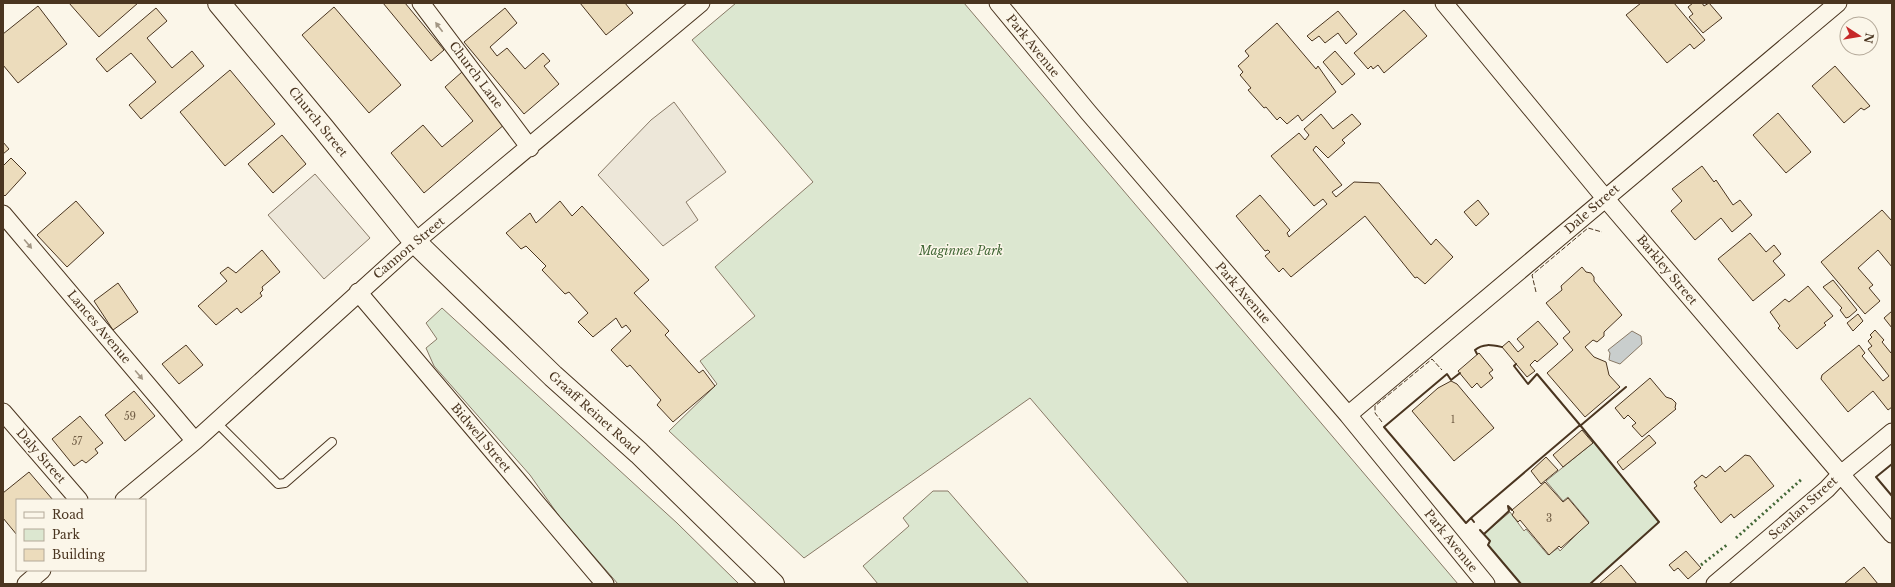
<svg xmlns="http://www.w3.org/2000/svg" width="1895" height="587" font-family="'Libre Baskerville',serif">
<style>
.green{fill:#dce7d0;stroke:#887966}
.parking{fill:#ede7d9;stroke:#887966}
.water{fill:#c9cecd;stroke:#887966}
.building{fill:#ecdcbc;stroke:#4a3520}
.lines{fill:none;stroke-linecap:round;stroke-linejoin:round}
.lane-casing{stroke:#4a3520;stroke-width:10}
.street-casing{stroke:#4a3520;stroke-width:19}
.secondary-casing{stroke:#4a3520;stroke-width:24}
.lane{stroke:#fbf6e9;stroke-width:8}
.street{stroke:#fbf6e9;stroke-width:17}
.secondary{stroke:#fbf6e9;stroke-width:22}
.hedge{stroke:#436837;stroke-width:3;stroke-dasharray:2 3;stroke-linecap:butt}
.fence{stroke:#4a3520;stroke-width:1;stroke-dasharray:5 2;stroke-linecap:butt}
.wall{stroke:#4a3520;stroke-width:2}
.oneway{fill:#a29684}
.labels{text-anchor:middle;stroke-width:3;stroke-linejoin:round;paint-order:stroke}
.number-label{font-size:10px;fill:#725f47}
.street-label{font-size:12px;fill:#4a3520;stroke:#fbf6e9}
.park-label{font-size:12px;font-style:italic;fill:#436837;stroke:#fbf6e9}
</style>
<rect width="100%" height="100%" fill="#fbf6e9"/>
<path class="green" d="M 736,3 L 964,3 L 1458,584 L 1189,584 L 1030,398 L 804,558 L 669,431 L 717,384 L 700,361 L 755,316 L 715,267 L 813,182 L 692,40 Z
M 442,308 L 677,523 L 739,584 L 618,584 L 559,516 L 530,475 L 434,366 L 426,348 L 437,339 L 426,323 Z
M 1594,442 L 1659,522 L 1590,584 L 1521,584 L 1488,545 L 1490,541 L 1484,534 L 1510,512 L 1524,531 L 1526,529 L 1548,555 L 1558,548 L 1560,551 L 1589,522 L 1568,497 L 1563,501 L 1546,481 Z
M 933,491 L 948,491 L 1029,584 L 878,584 L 863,566 L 909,526 L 903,518 Z"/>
<path class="parking" d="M 674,102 L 726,172 L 686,202 L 698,220 L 663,246 L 598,175 L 651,120 Z
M 315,174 L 370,238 L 324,279 L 268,215 Z"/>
<path class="water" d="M 1632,331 L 1641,336 L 1642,344 L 1620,364 L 1609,360 L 1610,353 L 1608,350 Z"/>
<path class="building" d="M 69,3 L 138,3 L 99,37 Z
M 383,3 L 405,3 L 444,50 L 431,61 Z
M 580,3 L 625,3 L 633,13 L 606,35 Z
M 1641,3 L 1674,3 L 1705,40 L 1694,49 L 1690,44 L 1667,63 L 1626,15 Z
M 1693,3 L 1702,3 L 1704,6 L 1709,3 L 1722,18 L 1703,33 L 1689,17 L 1693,14 L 1688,7 Z
M 38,6 L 67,44 L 18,83 L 3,65 L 3,34 Z
M 334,7 L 401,85 L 369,113 L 302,35 Z
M 156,8 L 167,21 L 147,38 L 172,68 L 192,51 L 204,66 L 141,119 L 129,105 L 156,82 L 131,53 L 107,72 L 96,59 Z
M 505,8 L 517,23 L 490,47 L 497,56 L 507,48 L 525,69 L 543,53 L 550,61 L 544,66 L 559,84 L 524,114 L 464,42 Z
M 1404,10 L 1427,36 L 1384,73 L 1378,65 L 1373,69 L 1371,66 L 1368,69 L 1354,53 Z
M 1338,11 L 1357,34 L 1346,44 L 1338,33 L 1325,43 L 1319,36 L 1312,41 L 1307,36 Z
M 1277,23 L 1316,69 L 1318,66 L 1336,92 L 1302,121 L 1298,115 L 1287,124 L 1280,117 L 1277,120 L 1266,107 L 1264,108 L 1248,90 L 1251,88 L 1240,75 L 1243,72 L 1238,66 L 1249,56 L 1245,51 Z
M 1335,51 L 1355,74 L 1342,85 L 1323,62 Z
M 1835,66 L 1870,106 L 1864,110 L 1861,108 L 1844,123 L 1812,86 Z
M 230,70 L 275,124 L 225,166 L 180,112 Z
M 462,72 L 505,124 L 424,193 L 391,153 L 423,125 L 442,147 L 473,121 L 445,87 Z
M 1778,113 L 1811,152 L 1786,173 L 1753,135 Z
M 1321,114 L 1333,129 L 1352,114 L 1361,124 L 1342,140 L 1345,143 L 1328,158 L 1316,146 L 1313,150 L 1342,185 L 1332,192 L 1336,197 L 1354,182 L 1379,183 L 1431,245 L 1436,239 L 1453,257 L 1425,284 L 1417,277 L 1415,278 L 1365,216 L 1291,277 L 1283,268 L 1279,272 L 1265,256 L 1270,252 L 1268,250 L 1265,251 L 1236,216 L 1260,195 L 1290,230 L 1287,233 L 1289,237 L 1327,204 L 1323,199 L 1314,206 L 1271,156 L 1299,133 L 1305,140 L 1309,135 L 1304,129 Z
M 282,135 L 306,164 L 273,193 L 248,164 Z
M 3,142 L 9,149 L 3,154 Z
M 11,158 L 26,173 L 5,196 L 3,194 L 3,166 Z
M 1702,166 L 1714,182 L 1716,180 L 1733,205 L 1740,200 L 1752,215 L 1732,232 L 1721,218 L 1695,240 L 1671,211 L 1682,201 L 1672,189 Z
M 1478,200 L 1489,214 L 1476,226 L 1464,212 Z
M 76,201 L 104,233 L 67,267 L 37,235 Z
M 560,201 L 572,216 L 582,206 L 649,280 L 634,293 L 669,331 L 665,335 L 699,373 L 703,370 L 715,386 L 673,422 L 657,405 L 661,400 L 630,365 L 627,367 L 611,350 L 631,331 L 626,325 L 622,328 L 616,318 L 593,337 L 578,322 L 588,313 L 569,292 L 565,294 L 542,270 L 546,266 L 526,246 L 521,249 L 506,233 L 530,213 L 536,223 Z
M 1882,210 L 1892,221 L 1892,267 L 1878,250 L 1858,268 L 1873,285 L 1869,288 L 1880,301 L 1865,314 L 1821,262 Z
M 1750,233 L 1766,252 L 1774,245 L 1781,254 L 1773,261 L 1785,275 L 1753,301 L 1718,259 Z
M 262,250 L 280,272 L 262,287 L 263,290 L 260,293 L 262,296 L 241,313 L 237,308 L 216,325 L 198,306 L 227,281 L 220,273 L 228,267 L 236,273 Z
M 1582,267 L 1586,272 L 1591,273 L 1594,277 L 1594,281 L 1622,315 L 1604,332 L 1604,336 L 1597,342 L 1593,340 L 1585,347 L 1594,357 L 1606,362 L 1609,375 L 1620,387 L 1585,417 L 1547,373 L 1573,350 L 1563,338 L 1570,332 L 1546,303 L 1562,290 L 1561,286 Z
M 1833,280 L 1857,310 L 1849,317 L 1846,318 L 1840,310 L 1842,308 L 1823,287 Z
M 118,283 L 138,312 L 113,330 L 94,301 Z
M 1808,286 L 1833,316 L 1824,323 L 1826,325 L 1797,349 L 1778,328 L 1780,326 L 1770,312 L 1785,299 L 1789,302 Z
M 1892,311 L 1892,328 L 1884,318 Z
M 1858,314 L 1863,321 L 1853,331 L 1847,323 Z
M 1538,321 L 1558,344 L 1537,362 L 1535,360 L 1530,365 L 1535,371 L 1527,377 L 1502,347 L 1509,341 L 1518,352 L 1524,347 L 1517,339 Z
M 1875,330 L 1884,340 L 1882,342 L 1891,353 L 1892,352 L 1892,407 L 1888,410 L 1873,391 L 1848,412 L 1821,379 L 1822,375 L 1859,345 L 1865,353 L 1862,356 L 1883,381 L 1889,376 L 1868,349 L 1872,346 L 1868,341 L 1872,337 L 1870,335 Z
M 186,345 L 203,365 L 179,384 L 162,364 Z
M 1479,353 L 1493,370 L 1489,373 L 1493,378 L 1481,388 L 1477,383 L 1472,388 L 1458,371 Z
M 1650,378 L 1666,397 L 1672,399 L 1676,403 L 1675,408 L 1676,409 L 1642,437 L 1632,426 L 1636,423 L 1628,415 L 1624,419 L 1615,408 Z
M 1451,381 L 1457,384 L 1494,428 L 1454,461 L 1412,411 L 1438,388 Z
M 134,391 L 155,416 L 125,441 L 105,415 Z
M 80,416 L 103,443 L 95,449 L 98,453 L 86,463 L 82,460 L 74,466 L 52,439 Z
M 1582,430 L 1593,443 L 1563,467 L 1553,455 Z
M 1649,435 L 1656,443 L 1623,470 L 1617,462 Z
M 1745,455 L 1750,456 L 1774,486 L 1734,518 L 1731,514 L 1721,523 L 1694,488 L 1697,486 L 1694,482 L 1702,475 L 1706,478 L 1720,466 L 1725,472 Z
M 1546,457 L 1558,470 L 1541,484 L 1531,471 Z
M 29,472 L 53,500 L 17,500 L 17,535 L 3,518 L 3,493 Z
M 1545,482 L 1563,502 L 1568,498 L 1589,523 L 1561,548 L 1559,546 L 1549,555 L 1520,520 L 1518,522 L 1512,515 L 1514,512 L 1512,510 Z
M 1686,551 L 1701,568 L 1688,579 L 1678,568 L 1674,571 L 1669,565 Z
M 1621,565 L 1637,584 L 1599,584 Z
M 1864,567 L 1878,584 L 1844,584 Z"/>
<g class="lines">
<defs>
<path id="lane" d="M 216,422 L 278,484 L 285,483 L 332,442"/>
<path id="street" d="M 421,3 L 530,148
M 998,3 L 1088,112 L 1348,415 L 1486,584
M 1444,3 L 1605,198 L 1892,534
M 3,214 L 195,441
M 358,292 L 605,584
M 3,412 L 79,500
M 1348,415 L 1838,3
M 124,500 L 195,441 L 415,242 L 701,3
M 26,584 L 42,570
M 1715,584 L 1827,489 L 1841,474 L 1892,432"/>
<path id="secondary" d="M 219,3 L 323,128 L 415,242 L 553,376 L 639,453 L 773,584"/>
</defs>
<use href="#lane" class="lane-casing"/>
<use href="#street" class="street-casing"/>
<use href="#secondary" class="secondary-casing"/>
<use href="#lane" class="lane"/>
<use href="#street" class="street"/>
<use href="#secondary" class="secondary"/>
<path class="hedge" d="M 1736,538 L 1803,478
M 1701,565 L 1728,544"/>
<path class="fence" d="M 1536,292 L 1532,275 L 1588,228 L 1602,232
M 1382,422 L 1375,413 L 1375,406 L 1432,359 L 1442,370"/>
<path class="wall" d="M 1477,354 L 1475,350 C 1483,343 1492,345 1502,347
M 1516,364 L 1514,366 L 1528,384 L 1537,374 L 1580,425
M 1460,373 L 1451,380 L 1447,374 L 1384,427 L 1466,523 L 1471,518
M 1580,426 L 1626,387
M 1892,464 L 1876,477 L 1892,496
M 1474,522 L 1471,518 L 1580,425 L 1659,522 L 1590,584
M 1480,530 L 1490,541 L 1488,545 L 1521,584
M 1484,534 L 1509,511 L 1508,506 L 1512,510"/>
</g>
<defs><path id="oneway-solid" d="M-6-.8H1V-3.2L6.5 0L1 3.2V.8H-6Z"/></defs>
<g class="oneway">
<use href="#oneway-solid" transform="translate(439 27) rotate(-127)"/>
<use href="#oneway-solid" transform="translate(28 244) rotate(50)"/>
<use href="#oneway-solid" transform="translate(139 375) rotate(50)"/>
</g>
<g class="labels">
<g class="number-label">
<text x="130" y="420">59</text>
<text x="1453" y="423">1</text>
<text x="77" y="445">57</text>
<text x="1549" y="522">3</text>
</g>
<g class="street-label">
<text transform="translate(1033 46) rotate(51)" y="4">Park Avenue</text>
<text transform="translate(476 75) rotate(53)" y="4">Church Lane</text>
<text transform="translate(318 122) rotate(51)" y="4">Church Street</text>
<text transform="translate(1592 209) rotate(-41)" y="4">Dale Street</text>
<text transform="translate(409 248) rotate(-40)" y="4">Cannon Street</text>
<text transform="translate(1667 270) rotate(50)" y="4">Barkley Street</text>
<text transform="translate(1243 293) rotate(49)" y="4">Park Avenue</text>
<text transform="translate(99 327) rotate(50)" y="4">Lances Avenue</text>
<text transform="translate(594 413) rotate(42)" y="4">Graaff Reinet Road</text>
<text transform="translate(481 438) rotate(50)" y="4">Bidwell Street</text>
<text transform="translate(41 456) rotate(49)" y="4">Daly Street</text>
<text transform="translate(1803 508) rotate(-42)" y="4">Scanlan Street</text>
<text transform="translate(1451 541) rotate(51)" y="4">Park Avenue</text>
</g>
<g class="park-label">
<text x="961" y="255">Maginnes Park</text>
</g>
</g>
<rect width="1895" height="587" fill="none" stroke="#4a3520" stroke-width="8"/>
<rect x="16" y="499" width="130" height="72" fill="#fbf6e9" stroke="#b4a999"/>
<rect x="24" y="512" width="20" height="6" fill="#fbf6e9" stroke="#b4a999"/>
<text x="52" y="519" font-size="12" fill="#4a3520">Road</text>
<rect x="24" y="529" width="20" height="12" fill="#dce7d0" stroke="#b4a999"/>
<text x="52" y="539" font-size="12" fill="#4a3520">Park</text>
<rect x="24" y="549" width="20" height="12" fill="#ecdcbc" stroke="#b4a999"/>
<text x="52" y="559" font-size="12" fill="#4a3520">Building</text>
<g transform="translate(1859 36) rotate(102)"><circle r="19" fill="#fbf6e9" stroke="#b4a999"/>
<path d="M0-3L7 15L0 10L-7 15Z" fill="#c62828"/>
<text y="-6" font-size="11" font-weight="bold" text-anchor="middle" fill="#4a3520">N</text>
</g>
</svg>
